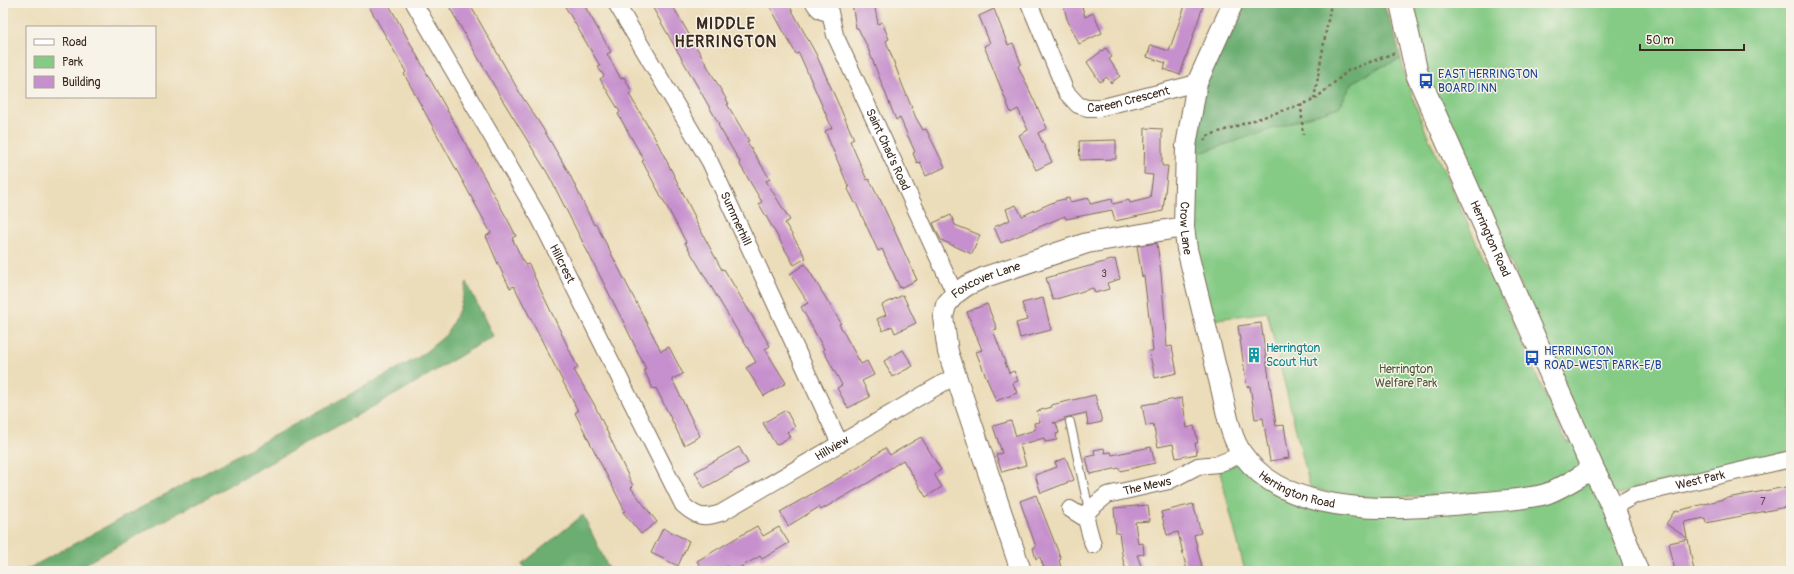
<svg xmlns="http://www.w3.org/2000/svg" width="1794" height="574" font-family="Pangolin,sans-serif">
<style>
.green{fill:#85ca85;stroke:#607a52}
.forest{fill:#6cae72;stroke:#546c48}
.building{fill:#c68fcd}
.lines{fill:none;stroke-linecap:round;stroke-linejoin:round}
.service-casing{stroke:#796955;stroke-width:10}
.minor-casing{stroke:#796955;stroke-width:18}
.tertiary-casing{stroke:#796955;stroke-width:22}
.secondary-casing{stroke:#796955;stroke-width:24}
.path{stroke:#796955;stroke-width:2.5;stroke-dasharray:3 3;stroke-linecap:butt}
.service{stroke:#fff;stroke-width:8}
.minor{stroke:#fff;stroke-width:16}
.tertiary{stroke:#fff;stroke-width:20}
.secondary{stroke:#fff;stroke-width:22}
.labels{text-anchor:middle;stroke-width:3;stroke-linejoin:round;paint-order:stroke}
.number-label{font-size:10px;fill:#5e434a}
.transit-label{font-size:12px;fill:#164399;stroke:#f7f3e8;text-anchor:start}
.street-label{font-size:12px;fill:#3b2a1e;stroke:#f7f3e8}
.culture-label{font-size:12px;fill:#0d838f;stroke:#f7f3e8;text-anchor:start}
.park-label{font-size:12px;fill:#515a3d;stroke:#f7f3e8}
.district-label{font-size:16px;font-weight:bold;letter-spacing:1px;fill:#3b2a1e;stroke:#f7f3e8}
</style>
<rect width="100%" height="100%" fill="#f7f3e8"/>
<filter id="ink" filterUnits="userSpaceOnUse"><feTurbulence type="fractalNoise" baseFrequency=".025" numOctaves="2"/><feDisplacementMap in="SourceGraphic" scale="8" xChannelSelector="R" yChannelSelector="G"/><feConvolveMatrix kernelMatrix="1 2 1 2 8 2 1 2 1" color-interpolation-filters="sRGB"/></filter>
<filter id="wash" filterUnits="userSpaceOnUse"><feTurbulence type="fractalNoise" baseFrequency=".012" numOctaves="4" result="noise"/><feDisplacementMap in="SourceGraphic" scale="16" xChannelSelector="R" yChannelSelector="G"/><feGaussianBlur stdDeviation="0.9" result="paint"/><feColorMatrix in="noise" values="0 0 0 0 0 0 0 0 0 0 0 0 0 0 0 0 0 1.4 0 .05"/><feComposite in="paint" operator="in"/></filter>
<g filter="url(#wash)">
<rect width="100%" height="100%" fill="#ecddba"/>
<path class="green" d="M 1412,3 L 1791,3 L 1791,451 L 1633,489 L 1617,495 L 1612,493 L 1425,71 Z
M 1401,59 L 1405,77 L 1423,125 L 1567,443 L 1579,438 L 1613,507 L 1637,571 L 1245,571 L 1218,464 L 1243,454 C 1307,534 1454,505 1543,495 L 1555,489 L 1543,485 C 1507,490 1472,493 1437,495 C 1392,498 1353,501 1310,487 L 1267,312 L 1211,320 L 1193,248 L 1190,226 L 1193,147 L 1203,151 L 1339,107 L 1353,82 L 1378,68 Z"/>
<path class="forest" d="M 1240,3 L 1383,3 L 1395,35 L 1401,59 L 1378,68 L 1353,82 L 1339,107 L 1203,152 L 1193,147 L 1201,91 Z
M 467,283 L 493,336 L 398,393 L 72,571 L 24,571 L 419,357 L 446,335 L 459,310 Z
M 583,515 L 610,571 L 526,571 L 522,564 Z"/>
<g id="blocks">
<path class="building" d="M 367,3 L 388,3 L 510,224 L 516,236 L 512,238 L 525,265 L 529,264 L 534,276 L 578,368 L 574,370 L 594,404 L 633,486 L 631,488 L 657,522 L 641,534 L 623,512 L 625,511 L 575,413 L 578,411 L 514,286 L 510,288 L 498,264 L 486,236 L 491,233 L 404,74 L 406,72 Z
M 447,3 L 469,3 L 521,95 L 542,127 L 569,173 L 594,225 L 596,224 L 661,351 L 669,347 L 683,374 L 672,379 L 700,436 L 684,445 L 656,388 L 653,389 L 644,370 L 646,369 L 624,323 L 548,174 L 500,96 Z
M 563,3 L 583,3 L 611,52 L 607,54 L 621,79 L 624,77 L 632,92 L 629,94 L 656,140 L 695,217 L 694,218 L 722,270 L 724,269 L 770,346 L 765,349 L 786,383 L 764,396 L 746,368 L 756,362 L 685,243 L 686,242 L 642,161 L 644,160 L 618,114 L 620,112 L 600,79 L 604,76 L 598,67 L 600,66 Z
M 650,3 L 671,3 L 729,104 L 727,104 L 749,141 L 747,142 L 770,179 L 766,181 L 790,220 L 785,223 L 806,258 L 794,265 L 759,204 L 762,202 L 739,163 L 740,162 L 718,125 L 719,124 Z
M 768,3 L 788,3 L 816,54 L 854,139 L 850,141 L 867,180 L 869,179 L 879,199 L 880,199 L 917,280 L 900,288 L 882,249 L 878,251 L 856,203 L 855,203 L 848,189 L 849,188 L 825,131 L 832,128 L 799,53 L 796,54 Z
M 852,3 L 874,3 L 878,24 L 882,22 L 889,39 L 886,41 L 902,84 L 916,118 L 923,130 L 926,129 L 945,167 L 926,176 L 920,162 L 917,163 L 913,153 L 915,152 L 900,118 L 896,120 L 867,46 L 858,28 L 856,28 Z
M 1063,3 L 1081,3 L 1085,17 L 1093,13 L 1102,33 L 1079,44 L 1067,19 Z
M 1186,3 L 1204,3 L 1180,75 L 1164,69 L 1166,63 L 1147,57 L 1151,45 L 1169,51 Z
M 994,9 L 1008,45 L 1013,43 L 1021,64 L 1018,66 L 1047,128 L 1038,133 L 1052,162 L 1036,170 L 1019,135 L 1028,130 L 1018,109 L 1011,113 L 984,46 L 990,43 L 979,16 Z
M 1106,48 L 1112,57 L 1109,59 L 1120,76 L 1111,83 L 1107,77 L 1100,82 L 1087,62 Z
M 1145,128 L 1162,129 L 1162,166 L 1168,166 L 1163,211 L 1115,221 L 1112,210 L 1066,219 L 1065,216 L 1001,243 L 994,227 L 1010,220 L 1006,209 L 1016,205 L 1022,216 L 1056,201 L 1069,198 L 1070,202 L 1089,198 L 1090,204 L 1112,199 L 1113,204 L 1129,200 L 1130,203 L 1150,198 L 1153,175 L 1144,174 Z
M 1116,140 L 1116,159 L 1080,160 L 1079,141 Z
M 951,215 L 955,225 L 980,235 L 972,254 L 941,240 L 933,223 Z
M 1157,243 L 1161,273 L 1167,347 L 1172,346 L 1177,373 L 1155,378 L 1149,351 L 1153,351 L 1144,276 L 1142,277 L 1137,246 Z
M 1115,259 L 1120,279 L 1107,283 L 1109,289 L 1095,293 L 1093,288 L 1053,300 L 1046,278 Z
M 805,264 L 841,323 L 839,324 L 861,364 L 867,361 L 874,375 L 862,381 L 870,397 L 848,408 L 837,388 L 842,385 L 823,350 L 824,349 L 801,307 L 808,303 L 790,274 Z
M 903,295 L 916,323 L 895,333 L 892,326 L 883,331 L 877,319 L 886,315 L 882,305 Z
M 1043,298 L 1051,330 L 1020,338 L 1016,323 L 1027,320 L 1022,303 Z
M 987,304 L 997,329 L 993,330 L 1009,373 L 1014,371 L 1018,381 L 1013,383 L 1017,393 L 996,401 L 976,352 L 982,350 L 967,312 Z
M 1261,323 L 1276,426 L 1284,425 L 1289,458 L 1270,461 L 1263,418 L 1255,419 L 1250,386 L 1247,387 L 1238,326 Z
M 903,350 L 913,366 L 892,377 L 884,361 Z
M 1095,395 L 1102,422 L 1088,425 L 1086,413 L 1064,418 L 1065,420 L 1053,423 L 1056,423 L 1059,433 L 1056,434 L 1057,440 L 1045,442 L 1044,438 L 1020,445 L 1026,465 L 1002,472 L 996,455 L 1002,453 L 993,426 L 1011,421 L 1016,436 L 1035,430 L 1034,423 L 1040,422 L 1037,411 L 1052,407 L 1051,405 Z
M 1182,398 L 1187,428 L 1194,426 L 1198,443 L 1195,443 L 1197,454 L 1176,458 L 1173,444 L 1158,447 L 1153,424 L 1146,426 L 1142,405 Z
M 786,410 L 795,427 L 787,432 L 790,437 L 776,445 L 763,423 Z
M 921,437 L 941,470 L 934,474 L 942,487 L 926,497 L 903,460 L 871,481 L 821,510 L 819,507 L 788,526 L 780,512 L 859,467 L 885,448 L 890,455 Z
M 739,447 L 748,463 L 704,488 L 695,472 Z
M 1151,447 L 1155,463 L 1120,471 L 1119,468 L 1090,474 L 1086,457 L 1095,455 L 1094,450 L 1104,448 L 1105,453 L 1111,452 L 1112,455 Z
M 1066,458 L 1074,480 L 1041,493 L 1035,475 L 1057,467 L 1055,462 Z
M 1791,486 L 1791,506 L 1706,523 L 1705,518 L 1684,522 L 1687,538 L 1666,524 L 1674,512 L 1727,498 Z
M 1036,495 L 1061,559 L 1059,560 L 1062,571 L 1045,571 L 1040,557 L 1036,559 L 1033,548 L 1036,547 L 1020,501 Z
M 1193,504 L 1201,533 L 1194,535 L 1203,571 L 1187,571 L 1178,532 L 1167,535 L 1161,512 Z
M 1148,505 L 1150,521 L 1135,522 L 1138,544 L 1143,543 L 1144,554 L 1137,555 L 1143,571 L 1126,571 L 1123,560 L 1119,533 L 1116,533 L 1114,508 Z
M 757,526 L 763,536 L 779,527 L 789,543 L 762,559 L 760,556 L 734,571 L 730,571 L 727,566 L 719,571 L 703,571 L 697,561 Z
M 663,528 L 689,541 L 678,566 L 651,553 Z
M 1688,539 L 1694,571 L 1675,571 L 1669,543 Z"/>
</g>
</g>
<g filter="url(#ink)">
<use href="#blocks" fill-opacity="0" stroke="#796955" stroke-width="1"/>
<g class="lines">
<defs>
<path id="service" d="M 1070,422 L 1089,510"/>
<g id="minor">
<path id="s1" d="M 414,3 L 540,219 L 683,505 C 697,517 703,519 721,513 L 955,376"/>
<path id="s2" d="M 616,3 L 710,162 L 840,444"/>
<path d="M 814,3 C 818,9 821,13 829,12"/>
<path id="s3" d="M 828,3 L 835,35 L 955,294"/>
<path id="s4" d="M 1029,3 L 1066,92 L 1078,105 L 1087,108 L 1099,108 L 1197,83"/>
<path id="s5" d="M 1613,507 L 1635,495 L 1791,459"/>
<path d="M 1070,509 L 1086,519"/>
<path id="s6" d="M 1093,545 L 1086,519 L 1089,510 L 1107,495 L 1169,481 L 1198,466 L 1218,464 L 1243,454"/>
</g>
<g id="tertiary">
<path id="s7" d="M 1233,3 L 1197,83 L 1186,146 L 1184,227 L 1187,249 C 1198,294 1209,339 1220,384 C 1226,407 1229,436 1243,455 C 1290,520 1403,510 1473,503 C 1496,501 1519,500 1542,495 C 1559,491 1577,477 1593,469"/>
<path id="s8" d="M 1021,571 L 948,352 L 943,317 L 946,305 L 955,294 L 966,286 L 985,277 L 1087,243 L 1184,227"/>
</g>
<g id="secondary">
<path id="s9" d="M 1401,3 L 1417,74 L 1593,469 L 1613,507 L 1637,571"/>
</g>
</defs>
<use href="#service" class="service-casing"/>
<use href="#minor" class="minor-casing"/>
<use href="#tertiary" class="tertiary-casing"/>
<use href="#secondary" class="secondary-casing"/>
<path class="path" d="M 1314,99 L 1331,3
M 1301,104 L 1303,135
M 1204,141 L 1207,136 L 1314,100 L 1349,70 L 1394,53"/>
<use href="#service" class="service"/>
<use href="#minor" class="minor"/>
<use href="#tertiary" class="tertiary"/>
<use href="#secondary" class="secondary"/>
</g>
</g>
<defs>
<symbol id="bus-bare" viewBox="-9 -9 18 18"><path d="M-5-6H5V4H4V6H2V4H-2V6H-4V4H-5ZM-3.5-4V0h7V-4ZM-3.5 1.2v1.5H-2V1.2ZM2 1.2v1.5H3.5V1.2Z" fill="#1a4fb4" stroke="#f7f3e8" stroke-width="2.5" paint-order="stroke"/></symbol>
<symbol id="building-bare" viewBox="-9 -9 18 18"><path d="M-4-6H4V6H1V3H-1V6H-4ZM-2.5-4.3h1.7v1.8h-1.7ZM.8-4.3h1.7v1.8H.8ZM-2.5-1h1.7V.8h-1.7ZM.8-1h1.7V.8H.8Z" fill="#0f9aa8" stroke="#f7f3e8" stroke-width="2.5" paint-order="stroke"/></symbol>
</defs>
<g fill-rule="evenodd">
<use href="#bus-bare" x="1415" y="70" width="22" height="22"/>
<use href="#building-bare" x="1243" y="344" width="22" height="22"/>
<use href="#bus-bare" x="1521" y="347" width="22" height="22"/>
</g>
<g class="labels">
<g class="number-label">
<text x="1104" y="277">3</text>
<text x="1763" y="505">7</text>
</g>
<g class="transit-label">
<text x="1438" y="78">EAST HERRINGTON<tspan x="1438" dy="14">BOARD INN</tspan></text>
<text x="1544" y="355">HERRINGTON<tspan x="1544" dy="14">ROAD-WEST PARK-E/B</tspan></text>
</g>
<g class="street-label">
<text dy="4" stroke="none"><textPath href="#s4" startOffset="166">Careen Crescent</textPath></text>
<text dy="4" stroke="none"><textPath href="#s3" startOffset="159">Saint Chad's Road</textPath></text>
<text dy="4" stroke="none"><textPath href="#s2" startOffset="247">Summerhill</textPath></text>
<text dy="4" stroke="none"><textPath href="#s7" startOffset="234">Crow Lane</textPath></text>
<text dy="4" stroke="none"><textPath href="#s9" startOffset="253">Herrington Road</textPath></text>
<text dy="4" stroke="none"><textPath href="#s1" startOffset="300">Hillcrest</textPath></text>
<text dy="4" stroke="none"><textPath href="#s8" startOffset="327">Foxcover Lane</textPath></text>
<text dy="4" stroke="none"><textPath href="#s1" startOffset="740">Hillview</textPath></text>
<text dy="4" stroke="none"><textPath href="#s5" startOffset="92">West Park</textPath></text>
<text dy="4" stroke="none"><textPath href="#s6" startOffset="101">The Mews</textPath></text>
<text dy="4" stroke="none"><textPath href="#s7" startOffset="535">Herrington Road</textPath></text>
</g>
<g class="culture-label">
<text x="1266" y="352">Herrington<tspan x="1266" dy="14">Scout Hut</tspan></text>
</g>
<g class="park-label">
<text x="1406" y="373">Herrington<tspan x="1406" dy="14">Welfare Park</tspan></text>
</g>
<g class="district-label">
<text x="726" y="29">MIDDLE<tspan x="726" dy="18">HERRINGTON</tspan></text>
</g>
</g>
<rect width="1794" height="574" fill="none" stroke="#f7f3e8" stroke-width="16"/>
<rect x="26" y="26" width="130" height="72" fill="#f7f3e8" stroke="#aca397"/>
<rect x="34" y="39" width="20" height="6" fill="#ffffff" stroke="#aca397"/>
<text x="62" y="46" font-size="12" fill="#3b2a1e">Road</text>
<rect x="34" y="56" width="20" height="12" fill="#85ca85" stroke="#aca397"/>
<text x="62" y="66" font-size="12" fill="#3b2a1e">Park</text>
<rect x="34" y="76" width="20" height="12" fill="#c68fcd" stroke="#aca397"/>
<text x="62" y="86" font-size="12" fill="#3b2a1e">Building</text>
<path d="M1640 44v6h104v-6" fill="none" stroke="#3b2a1e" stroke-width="2"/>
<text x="1646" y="44" font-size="12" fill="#3b2a1e" stroke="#f7f3e8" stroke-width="3" paint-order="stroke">50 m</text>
</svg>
